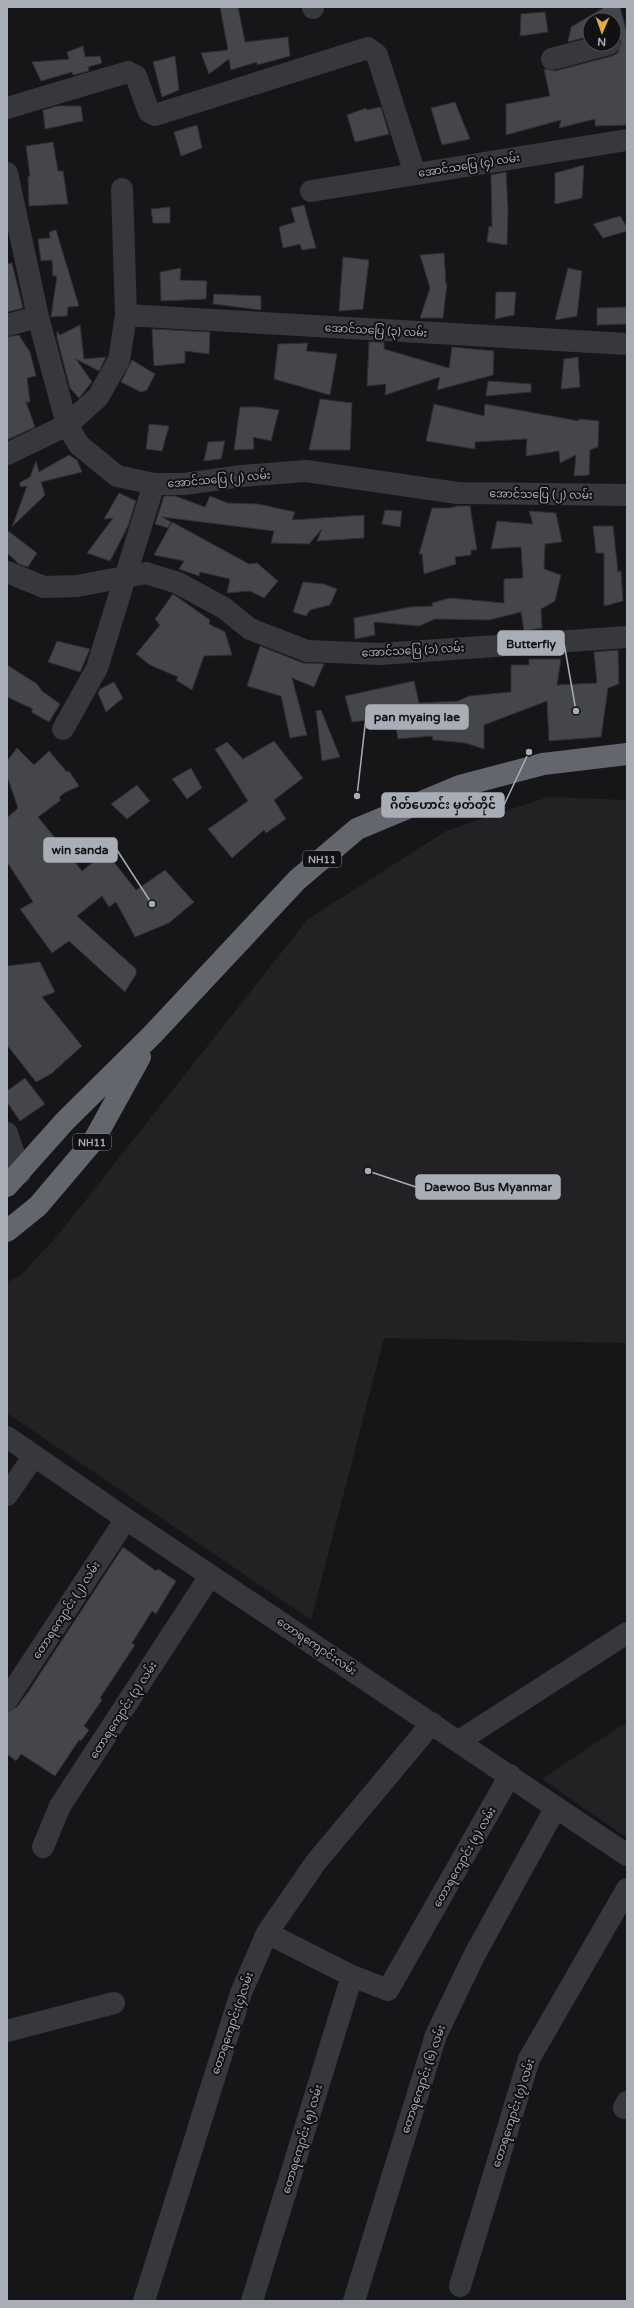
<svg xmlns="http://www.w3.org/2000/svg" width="634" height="2308" font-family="'Varela Round','Noto Sans Myanmar',sans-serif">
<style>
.built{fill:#222224}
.building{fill:#45464a;stroke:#303033}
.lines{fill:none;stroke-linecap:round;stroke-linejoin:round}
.street{stroke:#37383c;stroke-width:22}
.highway{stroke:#64666d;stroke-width:22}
.labels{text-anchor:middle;stroke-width:4;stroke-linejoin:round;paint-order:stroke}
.shield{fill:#111113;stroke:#7b7e85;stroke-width:1}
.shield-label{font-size:10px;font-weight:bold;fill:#a9adb6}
.street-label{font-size:11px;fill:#a9adb6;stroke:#111113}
.leader{fill:none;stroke:#a9adb6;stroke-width:1.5}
.callout-dot{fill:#a9adb6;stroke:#111113;stroke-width:1.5}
.callout{fill:#a9adb6;stroke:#a9adb6;stroke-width:1.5}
.callout-label{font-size:12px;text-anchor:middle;font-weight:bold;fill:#111}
</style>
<rect width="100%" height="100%" fill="#161618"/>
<path class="built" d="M 548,797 L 627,800 L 627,1343 L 384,1338 L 311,1620 L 7,1413 L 7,1282 L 20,1276 L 58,1235 L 308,919 L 446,831 Z
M 627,1722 L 627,1838 L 542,1779 Z"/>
<path class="building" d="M 220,7 L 238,7 L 245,42 L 288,37 L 290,56 L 257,65 L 257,62 L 231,70 L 229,59 L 209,74 L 201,53 L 228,50 Z
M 605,7 L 620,7 L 627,33 L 627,125 L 595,126 L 595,119 L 559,128 L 561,120 L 506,135 L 506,104 L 550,96 L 544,69 L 555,71 L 612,56 L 618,53 L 621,41 L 614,33 L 614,20 L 590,20 L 590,36 L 568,42 L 571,27 Z
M 545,12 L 548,32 L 520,36 L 521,14 Z
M 83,46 L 85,57 L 100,56 L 102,63 L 88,67 L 89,71 L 73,75 L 72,72 L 41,81 L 32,62 L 69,59 L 67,52 Z
M 175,56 L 179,90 L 162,97 L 153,62 Z
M 455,102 L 470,139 L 442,145 L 431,108 Z
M 58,106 L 81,106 L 83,121 L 45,129 L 43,110 Z
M 381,107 L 389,134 L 355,142 L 347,115 L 366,108 L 367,110 Z
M 197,125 L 202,148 L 181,156 L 174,132 Z
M 53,142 L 58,171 L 63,171 L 68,204 L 29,206 L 28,177 L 30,176 L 26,146 Z
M 584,165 L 582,198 L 555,204 L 555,173 Z
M 506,172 L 508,209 L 507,245 L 487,242 L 489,226 L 492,227 L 491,175 Z
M 304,205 L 316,248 L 302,250 L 300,244 L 283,248 L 279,227 L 295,222 L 291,208 Z
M 170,207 L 170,223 L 153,223 L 151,209 Z
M 620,216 L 627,227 L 627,231 L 603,238 L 593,224 Z
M 56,230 L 79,306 L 68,307 L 67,316 L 51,317 L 57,276 L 53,276 L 52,260 L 41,261 L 38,239 L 50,238 L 49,232 Z
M 444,253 L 446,284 L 447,284 L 443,318 L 420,318 L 430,288 L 420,255 Z
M 343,257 L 369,260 L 363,309 L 339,311 Z
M 12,263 L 23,308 L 7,312 L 7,264 Z
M 181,268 L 180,280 L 207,281 L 206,299 L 161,301 L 160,272 Z
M 568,268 L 582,271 L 577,316 L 555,320 Z
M 496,292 L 516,292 L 514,315 L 495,319 Z
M 214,294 L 261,296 L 261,310 L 213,304 Z
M 627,307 L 627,324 L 597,325 L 597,308 Z
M 80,325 L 84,359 L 106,357 L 99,371 L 76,359 L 92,382 L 79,398 L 70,388 L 57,338 L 57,331 L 60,335 Z
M 152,329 L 210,332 L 209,354 L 185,351 L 185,363 L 154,366 Z
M 19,335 L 30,352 L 36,376 L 27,378 L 30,402 L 26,402 L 35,427 L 7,440 L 7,337 Z
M 369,342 L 384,342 L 384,349 L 449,368 L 452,347 L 494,351 L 493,375 L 437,390 L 440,377 L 385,395 L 386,384 L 367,386 Z
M 308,343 L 306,351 L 337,354 L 330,395 L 274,379 L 278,344 Z
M 578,357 L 580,387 L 561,389 L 564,359 Z
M 132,360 L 155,374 L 147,390 L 141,392 L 121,382 Z
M 488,381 L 531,384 L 531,392 L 486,396 Z
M 320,399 L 352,403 L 350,450 L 309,450 Z
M 434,404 L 484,416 L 485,404 L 579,421 L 579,419 L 599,421 L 598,447 L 590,450 L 589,475 L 574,476 L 576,455 L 560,463 L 559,451 L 526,456 L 527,439 L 475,442 L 475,449 L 426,441 Z
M 240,407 L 258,407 L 279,410 L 271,441 L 253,437 L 254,449 L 234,450 Z
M 149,424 L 169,426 L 162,451 L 146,449 Z
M 225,441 L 221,459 L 204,461 L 208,442 Z
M 69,455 L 77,460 L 82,472 L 41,482 L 45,495 L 12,527 L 27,486 L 21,487 L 19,483 L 30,477 L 36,461 L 39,472 Z
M 119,493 L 136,501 L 128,526 L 110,561 L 87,553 L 113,518 L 104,519 Z
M 164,496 L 175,496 L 205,507 L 210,496 L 228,503 L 258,504 L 295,512 L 292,520 L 364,515 L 364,538 L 317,541 L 322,529 L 309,544 L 271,543 L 274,531 L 162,517 L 171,522 L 168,528 L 155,524 Z
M 458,506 L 470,506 L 477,550 L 471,550 L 471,555 L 455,557 L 456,564 L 424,574 L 422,554 L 419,554 L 432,508 L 450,508 Z
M 385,510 L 402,511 L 400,527 L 382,524 Z
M 529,511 L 556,513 L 562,542 L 545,544 L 544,569 L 561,575 L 555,601 L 541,609 L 542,628 L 524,631 L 521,612 L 489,620 L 435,619 L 419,626 L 374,622 L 375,635 L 355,639 L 354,618 L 410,607 L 433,606 L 432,603 L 450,598 L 504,603 L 504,579 L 523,578 L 521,547 L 491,549 L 497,521 L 533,524 Z
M 172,522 L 249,564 L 257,563 L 278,581 L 264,598 L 250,591 L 227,593 L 230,579 L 200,572 L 199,576 L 179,569 L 184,561 L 154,555 Z
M 593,526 L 613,526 L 618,572 L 621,571 L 623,601 L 604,606 L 604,553 L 596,553 Z
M 7,530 L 37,553 L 28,567 L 19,564 L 7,553 Z
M 303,582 L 324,584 L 337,589 L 330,605 L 310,610 L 306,616 L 293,612 Z
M 173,594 L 210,620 L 209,624 L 225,632 L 232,655 L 204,656 L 192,690 L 176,680 L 178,677 L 150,665 L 136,654 L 160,625 L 155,619 Z
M 57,641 L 90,649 L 80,672 L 48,662 Z
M 260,646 L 303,663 L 324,664 L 314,687 L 292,678 L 307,735 L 290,738 L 281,696 L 247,686 Z
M 618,650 L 619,684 L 608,688 L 601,737 L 549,741 L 547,701 L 484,725 L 484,749 L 465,743 L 433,740 L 432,736 L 398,739 L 394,717 L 352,722 L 345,696 L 414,681 L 419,703 L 458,701 L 469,696 L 511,692 L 511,665 L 529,665 L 529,659 L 561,659 L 557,685 L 597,683 L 594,652 Z
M 7,665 L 37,684 L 42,691 L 60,704 L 49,722 L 31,712 L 33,709 L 7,697 Z
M 114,682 L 123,698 L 106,712 L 98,693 L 100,689 Z
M 321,710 L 340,757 L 322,761 L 316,711 Z
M 274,741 L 303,778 L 274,800 L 286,819 L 266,833 L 264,830 L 232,858 L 208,829 L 248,801 L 215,749 L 227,742 L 243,759 Z
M 17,748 L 34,765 L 49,751 L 67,772 L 69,771 L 79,786 L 64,793 L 59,798 L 61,800 L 38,817 L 82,871 L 106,852 L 136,890 L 165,870 L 194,902 L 169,923 L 135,937 L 116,902 L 109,907 L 102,896 L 77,916 L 136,969 L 136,974 L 125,992 L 69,941 L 52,953 L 20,909 L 33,902 L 7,862 L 7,818 L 18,808 L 7,776 L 7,761 Z
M 191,768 L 202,788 L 187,799 L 172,779 Z
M 137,785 L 150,801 L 127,819 L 111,804 Z
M 40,962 L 55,992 L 42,997 L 82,1046 L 51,1074 L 36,1082 L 7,1045 L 7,966 Z
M 25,1078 L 45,1104 L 20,1121 L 7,1102 L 7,1091 Z
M 123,1547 L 156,1571 L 158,1569 L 176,1581 L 156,1614 L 152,1611 L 132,1643 L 135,1645 L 100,1698 L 102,1700 L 84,1726 L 89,1730 L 81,1741 L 79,1740 L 55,1776 L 21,1754 L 16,1761 L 7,1754 L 7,1712 L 17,1707 L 28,1692 Z"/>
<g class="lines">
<path class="street" d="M 313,7 L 313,8
M 552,59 L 609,44
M 7,108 L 128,72 L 136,76 L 149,112 L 155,115 L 368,48 L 377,55 L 415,174
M 7,173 L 38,317 L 67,425 L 79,445 L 117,476 L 154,484 L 184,484 L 242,476 L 306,471 L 457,493 L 627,495
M 311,191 L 627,140
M 126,315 L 627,344
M 7,325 L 38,317
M 7,454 L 67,425 L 98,397 L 119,360 L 126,315 L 122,189
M 7,572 L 44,587 L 77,586 L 146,573 L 178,583 L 224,608 L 250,629 L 307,651 L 380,654 L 627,637
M 63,729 L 97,668 L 154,484
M 7,1133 L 20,1173
M 7,1437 L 126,1519 L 627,1855
M 7,1495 L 34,1456
M 7,1700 L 126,1519
M 459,1741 L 627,1633
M 43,1847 L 60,1806 L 210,1576
M 267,1933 L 352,1976 L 388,1990 L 510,1775
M 7,2031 L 114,2003
M 624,2108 L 627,2102
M 460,2286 L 529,2059 L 627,1889
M 144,2301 L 241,1993 L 267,1933 L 316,1862 L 432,1723
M 252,2301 L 352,1976
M 354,2301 L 436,2035 L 475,1954 L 556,1807"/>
<path class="highway" d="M 7,1186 L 65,1121 L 152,1035 L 297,880 L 357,829 L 460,786 L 543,764 L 627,754
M 7,1231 L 38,1206 L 94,1140 L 140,1057"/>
</g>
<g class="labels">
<g class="shield">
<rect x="303" y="851" width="38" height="16" rx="3"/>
<rect x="73" y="1134" width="38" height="16" rx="3"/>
</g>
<g class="shield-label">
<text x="322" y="863">NH11</text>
<text x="92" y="1146">NH11</text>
</g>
<g class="street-label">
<text transform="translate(469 165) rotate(-9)" y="4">အောင်သပြေ (၄) လမ်း</text>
<text transform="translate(376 330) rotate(3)" y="4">အောင်သပြေ (၃) လမ်း</text>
<text transform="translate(219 479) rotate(-5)" y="4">အောင်သပြေ (၂) လမ်း</text>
<text transform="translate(541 494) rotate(1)" y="4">အောင်သပြေ (၂) လမ်း</text>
<text transform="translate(413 650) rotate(-3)" y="4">အောင်သပြေ (၁) လမ်း</text>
<text transform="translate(66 1610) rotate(-57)" y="4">တောရကျောင်း (၂) လမ်း</text>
<text transform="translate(317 1646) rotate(34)" y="4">တောရကျောင်းလမ်း</text>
<text transform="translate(123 1710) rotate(-57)" y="4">တောရကျောင်း (၃) လမ်း</text>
<text transform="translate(464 1857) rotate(-60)" y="4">တောရကျောင်း (၅) လမ်း</text>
<text transform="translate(232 2023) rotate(-71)" y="4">တောရကျောင်း(၄)လမ်း</text>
<text transform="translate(423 2079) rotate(-71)" y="4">တောရကျောင်း (၆) လမ်း</text>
<text transform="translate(513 2113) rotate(-72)" y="4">တောရကျောင်း (၇) လမ်း</text>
<text transform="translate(302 2139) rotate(-73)" y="4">တောရကျောင်း (၅) လမ်း</text>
</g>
</g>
<path class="leader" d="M576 711L564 643M357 796L366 717M529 752L504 805M152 904L117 850M368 1171L416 1187"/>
<g class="callout-dot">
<circle cx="576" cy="711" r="4"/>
<circle cx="357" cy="796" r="4"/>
<circle cx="529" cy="752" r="4"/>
<circle cx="152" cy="904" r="4"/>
<circle cx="368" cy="1171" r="4"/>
</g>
<g class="callout">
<rect x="498" y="631" width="66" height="24" rx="4"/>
<rect x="366" y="705" width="102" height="24" rx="4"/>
<rect x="382" y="793" width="122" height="24" rx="4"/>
<rect x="44" y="838" width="73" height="24" rx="4"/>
<rect x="416" y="1175" width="144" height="24" rx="4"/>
</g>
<g class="callout-label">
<text x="531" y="648">Butterfly</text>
<text x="417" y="721">pan myaing lae</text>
<text x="443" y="809">ဂိတ်ဟောင်း မှတ်တိုင်</text>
<text x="80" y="854">win sanda</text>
<text x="488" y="1191">Daewoo Bus Myanmar</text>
</g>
<rect width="634" height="2308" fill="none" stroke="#a9adb6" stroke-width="16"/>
<g transform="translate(602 32) rotate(182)"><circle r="19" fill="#111113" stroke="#4e4f54"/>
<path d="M0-3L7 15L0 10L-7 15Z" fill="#e1aa45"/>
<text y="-6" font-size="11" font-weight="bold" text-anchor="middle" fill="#a9adb6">N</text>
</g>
</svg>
